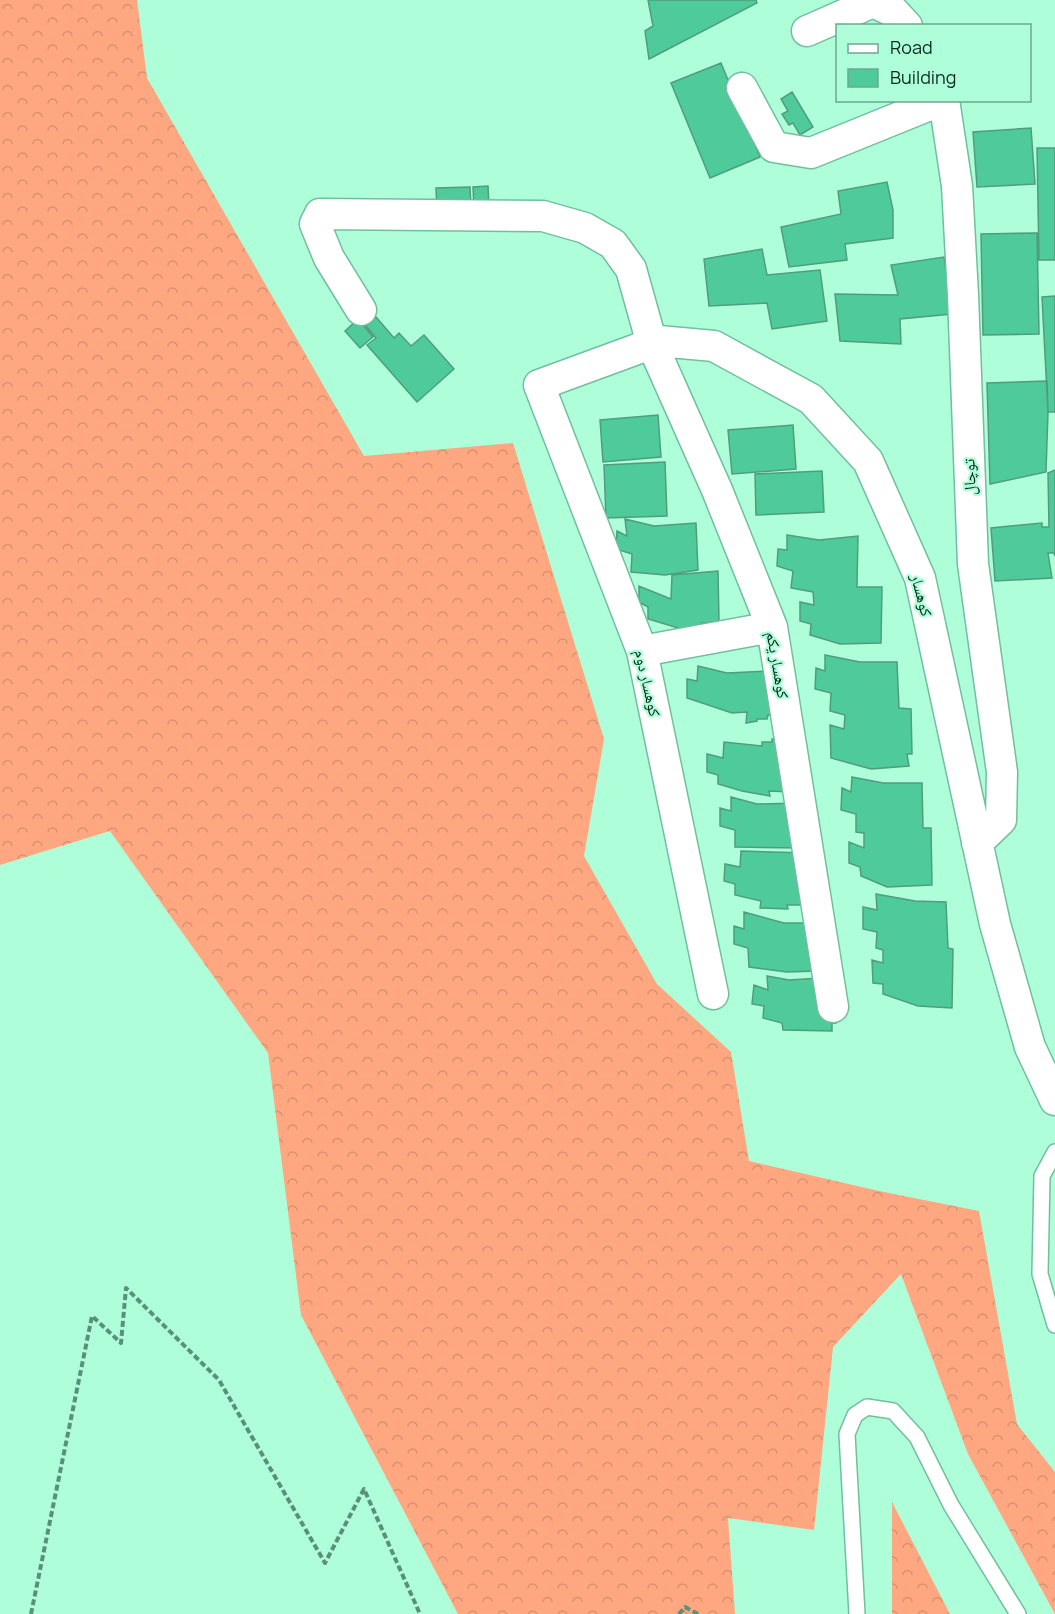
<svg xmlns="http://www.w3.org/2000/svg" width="1055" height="1614" font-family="Manrope,'Noto Naskh Arabic',sans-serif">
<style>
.forest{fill:url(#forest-crowns)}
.building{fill:#4fca9b;stroke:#4f9d7d;stroke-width:1.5}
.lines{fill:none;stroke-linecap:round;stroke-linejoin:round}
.lane-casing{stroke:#71bf9d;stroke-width:18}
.street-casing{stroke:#71bf9d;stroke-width:33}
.path{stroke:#589078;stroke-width:4;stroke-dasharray:6 3;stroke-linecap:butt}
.lane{stroke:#fff;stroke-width:15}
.street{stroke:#fff;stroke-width:30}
.labels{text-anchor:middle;stroke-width:4.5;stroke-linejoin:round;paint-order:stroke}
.street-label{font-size:16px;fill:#07291c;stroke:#affeda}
</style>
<defs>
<pattern id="forest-crowns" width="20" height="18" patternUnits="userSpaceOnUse" patternTransform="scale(1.5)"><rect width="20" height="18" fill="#fea781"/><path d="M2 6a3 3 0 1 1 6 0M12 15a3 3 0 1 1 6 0" fill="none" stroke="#d8906f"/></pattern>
</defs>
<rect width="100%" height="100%" fill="#affeda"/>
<path class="forest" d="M 0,0 L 137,0 L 147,78 L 364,456 L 513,443 L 604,739 L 584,856 L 657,984 L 731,1052 L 749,1161 L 879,1191 L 979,1211 L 1017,1424 L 1055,1472 L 1055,1614 L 968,1454 L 901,1274 L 833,1347 L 814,1530 L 728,1518 L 735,1614 L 458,1614 L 301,1315 L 268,1053 L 110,831 L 0,865 Z
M 892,1502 L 950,1614 L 892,1614 Z"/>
<path class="building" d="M 648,0 L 756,0 L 757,3 L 649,59 L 645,31 L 653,26 Z
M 721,63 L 760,157 L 710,178 L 671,83 Z
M 792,92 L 813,127 L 800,135 L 793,123 L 789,125 L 782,114 L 788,111 L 781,99 Z
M 1031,128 L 1035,184 L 977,187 L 973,132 Z
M 1037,148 L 1055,148 L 1055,260 L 1039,260 Z
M 887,182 L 893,210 L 893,238 L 845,244 L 847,260 L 789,267 L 781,227 L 841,214 L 838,191 Z
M 488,186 L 489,207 L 474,208 L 473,187 Z
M 470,187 L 471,209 L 437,210 L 436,188 Z
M 1037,233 L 1039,334 L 983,335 L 981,234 Z
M 762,249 L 767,275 L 820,270 L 827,321 L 772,329 L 767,303 L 709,306 L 704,259 Z
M 944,257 L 952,314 L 900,319 L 901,344 L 840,341 L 835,294 L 898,295 L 891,265 Z
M 1055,296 L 1055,412 L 1048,412 L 1042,297 Z
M 376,317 L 394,338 L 399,333 L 411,346 L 424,335 L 454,369 L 417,402 L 367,345 L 376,338 L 366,326 Z
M 358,319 L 373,337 L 360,348 L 345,331 Z
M 1047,381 L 1048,412 L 1046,472 L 990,484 L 987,383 Z
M 658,415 L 661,457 L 603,462 L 600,420 Z
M 793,425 L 796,469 L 732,474 L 728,430 Z
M 665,462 L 667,516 L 606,518 L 604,465 Z
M 1055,470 L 1055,556 L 1054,553 L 1048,553 L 1052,578 L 995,581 L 991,528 L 1042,523 L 1042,527 L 1049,527 L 1048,473 Z
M 822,471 L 824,512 L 756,515 L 755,474 Z
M 625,519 L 654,526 L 696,523 L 698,570 L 665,575 L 631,572 L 632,554 L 616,549 L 617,531 L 627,536 Z
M 787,535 L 819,540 L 858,536 L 857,587 L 882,587 L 881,643 L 840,644 L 810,635 L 811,624 L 800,621 L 800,602 L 814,605 L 813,592 L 791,588 L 793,571 L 777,566 L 778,549 L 787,550 Z
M 718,571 L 719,622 L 701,623 L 701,630 L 685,630 L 648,619 L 648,607 L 639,602 L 639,586 L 671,599 L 672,575 Z
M 825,655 L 860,662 L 897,662 L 899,708 L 911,709 L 912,754 L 907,754 L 909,766 L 871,769 L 831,758 L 830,725 L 844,729 L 845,715 L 830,711 L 831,693 L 815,689 L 816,668 L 825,671 Z
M 698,666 L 727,673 L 767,671 L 777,714 L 768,715 L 767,719 L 757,719 L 757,721 L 746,723 L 747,712 L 732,713 L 687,698 L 687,679 L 697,681 Z
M 772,739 L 787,739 L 790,792 L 769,791 L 770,796 L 742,791 L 718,784 L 718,775 L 707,772 L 707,754 L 723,758 L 724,742 L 762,746 L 762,742 L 772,742 Z
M 852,777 L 883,783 L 922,783 L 923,828 L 931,828 L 932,885 L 887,887 L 861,876 L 860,867 L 849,863 L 849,842 L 864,848 L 864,833 L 856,832 L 856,814 L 841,810 L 842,788 L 851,792 Z
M 731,797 L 757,804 L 798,803 L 800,848 L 735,847 L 735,830 L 720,826 L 720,808 L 731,811 Z
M 741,851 L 807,853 L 803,905 L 787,905 L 788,909 L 760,908 L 761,901 L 735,895 L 735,884 L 724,881 L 725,864 L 740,867 Z
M 876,894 L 915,901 L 946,902 L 948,948 L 953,949 L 952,1008 L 918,1006 L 883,994 L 883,984 L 873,983 L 872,960 L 883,963 L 883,950 L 876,948 L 877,932 L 863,929 L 863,907 L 877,910 Z
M 744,912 L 784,923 L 815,923 L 816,971 L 787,972 L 749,967 L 748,948 L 734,944 L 734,926 L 744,929 Z
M 767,976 L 789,980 L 836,977 L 836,1023 L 832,1023 L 832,1031 L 783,1030 L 782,1023 L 763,1018 L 764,1006 L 752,1004 L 754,985 L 768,990 Z"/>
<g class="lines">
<defs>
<path id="lane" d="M 1055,1152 L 1042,1176 L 1040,1274 L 1055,1325
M 857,1614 L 847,1434 L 855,1415 L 867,1407 L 893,1411 L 917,1437 L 951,1505 L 1018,1614"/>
<path id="street" d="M 807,31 L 873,2 L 894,12 L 907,26
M 742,88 L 774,147 L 811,153 L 942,100
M 944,100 L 957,186 L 963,295 L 973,564 L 1002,772 L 1001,820 L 977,843
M 361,310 L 329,258 L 315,224 L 320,214 L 543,216 L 585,228 L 613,244 L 631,269 L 652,344 L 717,490 L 772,627 L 833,1007
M 642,651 L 772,627
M 713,994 L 642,651 L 539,385 L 659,341 L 714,346 L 811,399 L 868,461 L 920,578 L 995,924 L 1030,1047 L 1055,1100"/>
</defs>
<use href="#lane" class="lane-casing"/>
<use href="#street" class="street-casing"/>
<path class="path" d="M 31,1614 L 92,1316 L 121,1343 L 126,1288 L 219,1380 L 325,1563 L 364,1489 L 420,1614
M 679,1614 L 685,1607 L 698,1614"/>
<use href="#lane" class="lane"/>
<use href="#street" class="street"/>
</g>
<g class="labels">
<g class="street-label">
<text transform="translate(969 477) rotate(-92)" y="6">توچال</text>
<text transform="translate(922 595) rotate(75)" y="6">کوهسار</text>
<text transform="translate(778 665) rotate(80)" y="6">کوهسار یکم</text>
<text transform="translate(648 683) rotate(77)" y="6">کوهسار دوم</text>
</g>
</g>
<rect x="836" y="24" width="195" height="78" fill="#affeda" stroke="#6ca98e" stroke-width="1.5"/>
<rect x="848" y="44" width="30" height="9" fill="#ffffff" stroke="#6ca98e" stroke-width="1.5"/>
<text x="890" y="54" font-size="18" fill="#07291c">Road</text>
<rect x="848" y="69" width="30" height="18" fill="#4fca9b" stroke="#6ca98e" stroke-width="1.5"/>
<text x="890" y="84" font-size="18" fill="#07291c">Building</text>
</svg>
